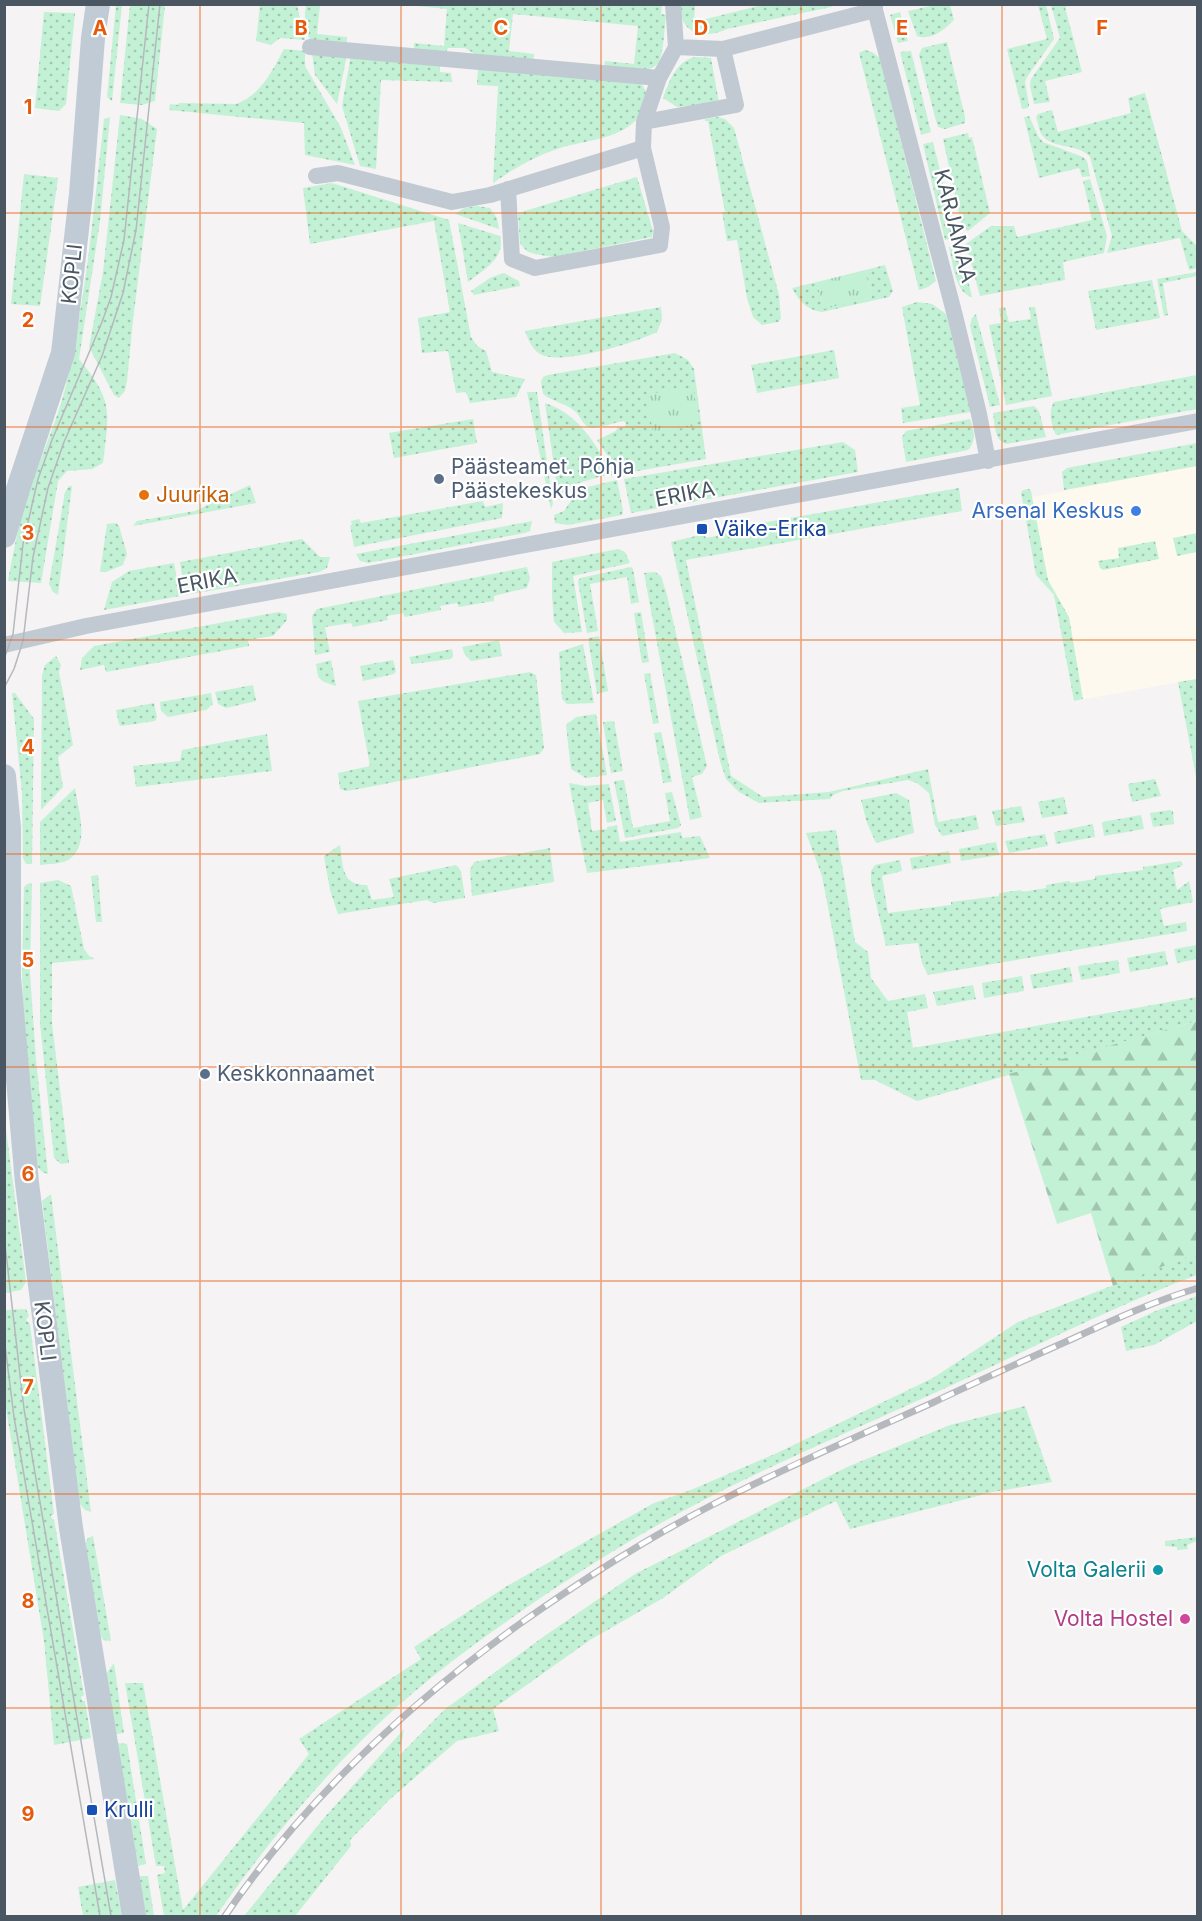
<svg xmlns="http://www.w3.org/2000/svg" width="1202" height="1921" font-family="Inter,sans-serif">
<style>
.commercial{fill:#fdf9ef}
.grass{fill:url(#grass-dots)}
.forest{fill:url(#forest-firs)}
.park{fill:url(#park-tufts)}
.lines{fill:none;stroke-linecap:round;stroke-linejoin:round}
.street{stroke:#c1cad2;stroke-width:16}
.secondary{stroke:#c1cbd6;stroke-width:24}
.tram{stroke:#b5b8bd;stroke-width:1.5}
.rail-casing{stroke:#b5b8bd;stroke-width:7}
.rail{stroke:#fff;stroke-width:4.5;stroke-dasharray:14;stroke-linecap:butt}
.grid{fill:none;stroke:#e8590c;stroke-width:1.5;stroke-opacity:0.55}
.service-dot{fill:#5c6f8a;stroke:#fff;stroke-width:2}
.food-dot{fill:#e8710a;stroke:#fff;stroke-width:2}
.shop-dot{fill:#3f7fe0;stroke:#fff;stroke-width:2}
.transit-dot{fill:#1a4fb4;stroke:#fff;stroke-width:2}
.culture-dot{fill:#0f9aa8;stroke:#fff;stroke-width:2}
.hotel-dot{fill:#d1479c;stroke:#fff;stroke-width:2}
.labels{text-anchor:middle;stroke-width:4.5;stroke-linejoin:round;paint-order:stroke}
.street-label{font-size:21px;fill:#4a5661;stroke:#fff}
.service-label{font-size:21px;fill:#4e5e75;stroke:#fff;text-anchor:start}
.food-label{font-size:21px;fill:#c56008;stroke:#fff;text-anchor:start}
.shop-label{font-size:21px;fill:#366cbe;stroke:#fff;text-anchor:end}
.transit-label{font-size:21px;fill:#164399;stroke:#fff;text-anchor:start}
.culture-label{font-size:21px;fill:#0d838f;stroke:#fff;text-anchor:end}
.hotel-label{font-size:21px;fill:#b23c85;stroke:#fff;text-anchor:end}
.grid-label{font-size:20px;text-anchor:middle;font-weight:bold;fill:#e8590c;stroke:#fff;stroke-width:4.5;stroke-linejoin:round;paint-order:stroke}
</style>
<defs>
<pattern id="grass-dots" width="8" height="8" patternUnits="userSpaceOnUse" patternTransform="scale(1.5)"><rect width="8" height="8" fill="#c3f1d5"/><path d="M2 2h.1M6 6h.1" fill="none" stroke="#a0c6b0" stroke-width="1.8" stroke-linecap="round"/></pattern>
<pattern id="forest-firs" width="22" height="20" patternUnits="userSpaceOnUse" patternTransform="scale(1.5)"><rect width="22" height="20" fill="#c3f1d5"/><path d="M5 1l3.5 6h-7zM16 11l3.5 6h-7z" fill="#a0c6b0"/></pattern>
<pattern id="park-tufts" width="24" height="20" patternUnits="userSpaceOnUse" patternTransform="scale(1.5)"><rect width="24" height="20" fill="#c3f1d5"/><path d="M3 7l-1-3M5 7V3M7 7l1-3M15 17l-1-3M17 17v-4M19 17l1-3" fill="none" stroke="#a0c6b0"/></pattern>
</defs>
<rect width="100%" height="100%" fill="#f5f3f3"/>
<path class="commercial" d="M 1197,466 L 1197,679 L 1074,701 L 1054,595 L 1036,575 L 1022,499 Z"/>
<path class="grass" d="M 116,5 L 122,5 L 112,101 L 107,97 Z
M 130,5 L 165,5 L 155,101 L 142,105 L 120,103 Z
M 260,5 L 297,5 L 305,40 L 280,38 L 271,45 L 256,41 Z
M 306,5 L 320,5 L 317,34 L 347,37 L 347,45 L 312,42 C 304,32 304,17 306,5 Z
M 407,5 L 667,5 L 662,5 L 661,14 L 666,15 C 660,75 666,72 604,68 L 605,61 L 634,64 L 638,26 L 513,14 L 509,51 L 534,54 L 533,62 L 480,57 L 465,48 L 448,48 L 445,54 L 414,51 L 414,43 L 444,46 L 447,9 Z
M 680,5 L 695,5 L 694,22 L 762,5 L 834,5 L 831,7 L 727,29 C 703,40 680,34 680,5 Z
M 935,5 L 950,5 L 954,20 C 944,30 931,41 917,36 L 908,11 Z
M 1038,5 L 1046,5 L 1054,39 L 1027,77 L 1025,82 L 1029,105 L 1028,108 L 1022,109 L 1007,49 L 1047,39 Z
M 1051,5 L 1074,5 L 1065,7 L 1082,72 L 1045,81 L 1050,102 L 1034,104 L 1030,86 L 1031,79 L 1060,38 Z
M 44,12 L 75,13 L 66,104 L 59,111 L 35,108 Z
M 900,12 L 908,41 L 898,43 L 890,15 Z
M 947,42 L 965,117 L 965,123 L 945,129 L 938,127 L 936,121 L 919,55 L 922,48 Z
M 284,49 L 305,51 L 305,66 L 341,128 L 355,165 L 305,155 L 304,123 L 169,110 L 170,104 L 178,105 L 179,103 L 236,104 C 261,95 272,71 284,49 Z
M 865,50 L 872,52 L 880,58 L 936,281 L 928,287 L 919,290 L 859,53 Z
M 911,51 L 931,132 L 921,135 L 900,52 Z
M 312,53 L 347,55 L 337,104 L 315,75 Z
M 351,54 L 440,63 L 440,72 L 451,73 L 452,82 L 381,80 L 376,169 L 360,166 L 342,106 Z
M 695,57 L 711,58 L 719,103 L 677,107 L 663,98 C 669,82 676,61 695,57 Z
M 478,66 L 642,84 L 648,96 C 645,103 642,112 638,118 C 619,140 585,140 560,148 C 535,156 515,168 493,183 L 498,86 L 477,85 Z
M 1145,93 L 1182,231 L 1197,246 L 1197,268 L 1189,270 L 1180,238 L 1107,253 L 1112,236 L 1090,157 C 1079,143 1053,150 1042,135 C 1039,131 1038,122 1036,117 L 1038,114 L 1052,110 L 1058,132 L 1131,113 L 1128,98 Z
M 120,115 L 142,119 L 157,129 L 133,320 L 127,381 L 125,391 L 119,398 L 114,395 L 89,347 L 103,272 Z
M 1029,116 L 1038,136 L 1043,142 L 1083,157 L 1087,161 L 1090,176 L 1082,177 L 1079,168 L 1039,178 L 1024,117 Z
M 110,117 L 100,221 L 79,359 C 114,402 109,410 103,463 L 92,469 L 67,471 L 58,481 L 41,583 L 8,581 C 13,552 19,524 27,497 C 39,459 57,423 66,385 C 86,297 94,208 104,119 Z
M 718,117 L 725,119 L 734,128 L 779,295 L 781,319 L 778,322 L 762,325 L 753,317 L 747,298 L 737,240 L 727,241 L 722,212 L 725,212 L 708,121 L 705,121 L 705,119 Z
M 968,133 L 969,138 L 972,137 L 990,213 L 968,231 L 962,227 L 943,139 Z
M 933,142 L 957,238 L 945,240 L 923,144 Z
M 24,174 L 58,178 L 40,306 L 11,304 Z
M 637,177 L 653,231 L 652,237 L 553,257 L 535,254 L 528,252 L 520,244 L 518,213 Z
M 1090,179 L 1107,236 L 1104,253 L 1063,262 L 1065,280 L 980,296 L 966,244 L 991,226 L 1014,226 L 1017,237 L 1092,220 L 1083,181 Z
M 332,183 L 449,220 L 471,337 L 477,346 L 486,351 L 492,372 L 525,379 L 516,397 L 470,403 L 466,392 L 456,393 L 448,351 L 422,353 L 418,318 L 450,312 L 434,221 L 310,244 L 303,188 Z
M 477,206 L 490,208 L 497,218 L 499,229 L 455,214 L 464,208 Z
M 458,223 L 500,236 C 506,258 483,270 468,282 Z
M 958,245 L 960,247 L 972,297 C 955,293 953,263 949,247 Z
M 885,265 L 893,291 L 889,297 L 822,312 C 807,310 799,301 792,288 L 817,282 L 824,308 L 872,297 L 865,270 Z
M 1197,272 L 1197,276 L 1163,283 L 1168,315 L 1164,316 L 1157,279 Z
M 504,273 L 519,281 L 520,286 L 474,295 L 471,291 L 490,278 Z
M 1152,280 L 1160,318 L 1096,330 L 1088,291 Z
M 917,302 L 932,304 L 946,314 L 971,412 L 903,423 L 901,408 L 920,405 L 902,307 Z
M 661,307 L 662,320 L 657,332 C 635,343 560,366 540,354 C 532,349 528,339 525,331 Z
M 1005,307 L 1009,322 L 1031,319 L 1029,307 L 1035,307 L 1052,396 L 1006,405 L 989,325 L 1001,323 L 999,308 Z
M 976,314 L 1000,405 L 990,407 L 970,326 L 972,318 Z
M 834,350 L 839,378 L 757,393 L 751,365 Z
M 675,353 L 688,360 L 694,369 L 706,459 L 620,474 L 597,440 L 616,431 L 618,427 L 625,427 L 626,423 L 624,421 C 617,422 595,429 592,428 C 583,427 581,417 576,412 C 566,403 553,402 543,394 L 541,382 L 543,377 L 548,375 Z
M 1197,375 L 1197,409 L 1056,435 C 1051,425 1048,412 1054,402 Z
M 527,392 L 537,392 L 553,504 L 551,509 Z
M 545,403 C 581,415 595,445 615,476 L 602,476 L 569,486 L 559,501 Z
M 1034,406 L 1039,411 L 1046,437 L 1006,444 C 994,440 995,425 993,413 Z
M 473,419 L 477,443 L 394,458 L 389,433 Z
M 970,419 C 974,430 977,441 968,450 L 906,462 L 902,437 L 906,431 Z
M 843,442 L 855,450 L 858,472 L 631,513 L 624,479 Z
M 1197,443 L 1197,466 L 1064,490 L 1062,472 L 1067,468 Z
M 617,480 L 623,510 L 622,515 L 568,525 L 555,523 L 554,515 L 564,511 L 579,489 Z
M 250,485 L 256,503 L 133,526 L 137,521 L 195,511 Z
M 69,486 L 72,486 L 58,595 L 53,592 L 49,584 L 65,492 Z
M 959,488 L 962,511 L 686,560 L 731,776 L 763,797 L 829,792 L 928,769 L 938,822 L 976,815 L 979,829 L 942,836 L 935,825 L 929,793 L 917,783 L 908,780 L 843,791 L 833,795 L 830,799 L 759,803 L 739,792 L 726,779 L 720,761 L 671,542 L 704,534 L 706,538 L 717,536 L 717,531 Z
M 1029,489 L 1031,491 L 1048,580 L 1069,617 L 1083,699 L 1074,701 L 1054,595 L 1036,575 L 1021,493 L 1023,490 Z
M 483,501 L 485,507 L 503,503 L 502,518 L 354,547 L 350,525 L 352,525 L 351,521 L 359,519 L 361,523 Z
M 532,521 L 530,531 L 525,533 L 368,563 L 360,561 L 356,554 Z
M 116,523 L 119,526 L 127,554 L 123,565 L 106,572 L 100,572 L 107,524 Z
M 1197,533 L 1197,552 L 1177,556 L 1173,538 Z
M 302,539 L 320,557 L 330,557 L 327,568 L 319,572 L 185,595 L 180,562 Z
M 1155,541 L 1159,559 L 1103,570 L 1100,568 L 1098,561 L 1119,558 L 1118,548 Z
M 618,549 L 625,552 L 630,563 L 573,576 L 582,632 L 564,633 L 554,622 L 552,595 L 552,562 Z
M 174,563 L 180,596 L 104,610 L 112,582 L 129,571 Z
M 527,567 L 530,578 L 527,588 L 494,596 L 494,601 L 459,607 L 457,603 L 440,606 L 441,610 L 405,617 L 403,613 L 387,616 L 388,620 L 353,627 L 351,623 L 325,627 L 330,652 L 315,655 L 312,616 L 317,609 Z
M 631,567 L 633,569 L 639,602 L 631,604 L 627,577 L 590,584 L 598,631 L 587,633 L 578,582 L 580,578 Z
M 655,572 L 661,576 L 667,595 L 707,766 L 702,774 L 692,777 L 702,817 L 690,820 L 644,573 Z
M 279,612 L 287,614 L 287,620 L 273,636 L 248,640 L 249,646 L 106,672 L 104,665 L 80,670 L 82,658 L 94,646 Z
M 641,612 L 649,662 L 642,663 L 634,613 Z
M 599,636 L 608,691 L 597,694 L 588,638 Z
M 499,640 L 502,656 L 471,661 L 465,655 L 462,647 Z
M 583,644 L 594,703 L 567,704 L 562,699 L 559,652 Z
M 452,649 L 453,655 L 451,659 L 412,664 L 409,657 Z
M 56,656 L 61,665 L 59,672 L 73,745 L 58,757 L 63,787 L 41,810 L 42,675 L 45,665 Z
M 331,660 L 336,686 L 324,682 L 318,677 L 316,664 Z
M 393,660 L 396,671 L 394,674 L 363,681 L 360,666 Z
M 530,672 L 536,675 L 544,748 L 540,754 L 353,790 L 346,791 L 340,789 L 338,773 L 370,766 L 358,701 Z
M 650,673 L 659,723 L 653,724 L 644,674 Z
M 1197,679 L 1198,679 L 1197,782 L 1178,682 Z
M 253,685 L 256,701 L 226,708 L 218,704 L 215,692 Z
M 12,693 L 15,693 L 34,719 L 32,864 L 26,864 L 23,858 L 22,793 Z
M 211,693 L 213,704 L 206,710 L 168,717 L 161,711 L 160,702 Z
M 154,703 L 157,717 L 155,721 L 121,726 L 119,724 L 116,710 Z
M 596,714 L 607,775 L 586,778 L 571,769 L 566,725 L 576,717 Z
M 614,721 L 623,771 L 611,773 L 603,722 Z
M 661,732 L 672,782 L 663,783 L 654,733 Z
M 267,734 L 272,771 L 136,787 L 133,766 L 180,761 L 182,750 Z
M 1155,779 L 1161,796 L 1132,802 L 1128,784 Z
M 624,780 L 633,828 L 670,821 L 665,793 L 672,792 L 681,825 L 678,828 L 625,838 L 614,781 Z
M 569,783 L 585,786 L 609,784 L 616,821 L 607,823 L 603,800 L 588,803 L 592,831 L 607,829 L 607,827 L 617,825 L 620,842 L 681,832 L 682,838 L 700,836 L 710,858 L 587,873 Z
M 75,788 C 78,809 91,846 68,860 C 62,864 48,864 40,865 L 40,822 Z
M 896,793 L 909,800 L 914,833 L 876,843 L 867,823 L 861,800 Z
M 1064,797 L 1068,814 L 1042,818 L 1038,802 Z
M 1021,806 L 1025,822 L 996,826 L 992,811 Z
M 1170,810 L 1173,811 L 1174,824 L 1153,827 L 1150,813 Z
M 1141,815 L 1144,829 L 1104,836 L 1102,822 Z
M 1093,824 L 1095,837 L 1056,844 L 1054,832 Z
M 836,830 L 855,942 L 868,952 L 871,978 L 888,1001 L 925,994 L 928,1008 L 907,1012 L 913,1048 L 1197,997 L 1197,1021 L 917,1101 L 875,1080 L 861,1080 L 822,876 L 806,833 Z
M 1045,834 L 1048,846 L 1009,853 L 1005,841 Z
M 996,842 L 999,855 L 961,861 L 959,849 Z
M 340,845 C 343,865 341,886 367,885 L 372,900 L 394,897 L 389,879 L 456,865 L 461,871 L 465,898 L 433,903 L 427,900 L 338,914 L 330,890 L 324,856 Z
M 550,848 L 554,882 L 472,896 L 470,870 L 474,862 Z
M 949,851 L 951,863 L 912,870 L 910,858 Z
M 900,860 L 902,871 L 882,876 L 888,913 L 951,905 L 951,902 L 999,896 L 999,893 L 1021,890 L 1022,892 L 1046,888 L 1046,885 L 1069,881 L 1071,883 L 1095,879 L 1095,876 L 1143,870 L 1143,867 L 1181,861 L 1183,865 L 1173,870 L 1177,890 L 1189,881 L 1193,902 L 1160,909 L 1164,926 L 1186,922 L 1187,931 L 928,975 L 922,963 L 918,943 L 886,946 L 871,882 L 871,871 L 875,865 Z
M 98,875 L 102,922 L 96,922 L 91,876 Z
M 58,880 L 71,886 L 84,949 L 89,956 L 95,959 L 52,963 L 52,1024 L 69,1163 L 61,1164 L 54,1158 L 40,1023 L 40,883 Z
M 32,883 L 30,973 L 36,1060 L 48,1174 L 42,1172 L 37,1166 L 24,1039 L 22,970 L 24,887 L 27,884 Z
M 1197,945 L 1197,959 L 1177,963 L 1174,949 Z
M 1165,951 L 1168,965 L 1130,972 L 1127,958 Z
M 1118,960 L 1120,973 L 1081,980 L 1078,966 Z
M 1070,967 L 1073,982 L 1033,989 L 1030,975 Z
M 1022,976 L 1024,991 L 984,998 L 982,983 Z
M 973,985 L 976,999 L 937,1006 L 933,992 Z
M 4,1114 L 26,1282 L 21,1290 L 5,1293 Z
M 51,1194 L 91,1512 L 85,1510 L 79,1503 L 42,1201 Z
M 1197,1253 L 1197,1275 C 1106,1309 1019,1355 930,1395 C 854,1430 777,1462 702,1501 C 640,1533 581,1570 523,1610 C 466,1649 409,1692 361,1741 C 307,1795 259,1854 216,1916 L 164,1916 L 157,1875 L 165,1873 L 164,1866 L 156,1866 L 125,1683 L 143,1683 L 183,1910 L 309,1754 L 299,1739 L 421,1659 L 414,1647 L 507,1586 L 654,1503 L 691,1490 L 777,1453 L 933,1378 L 1018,1322 Z
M 1197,1296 L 1197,1321 L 1154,1345 L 1126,1351 L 1121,1327 L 1158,1310 Z
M 26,1309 L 29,1316 L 26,1320 L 30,1324 L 54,1514 L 51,1515 L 52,1519 L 54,1519 L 84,1695 L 81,1697 L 82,1701 L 85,1701 L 91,1738 L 54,1745 L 44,1641 L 5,1402 L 5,1310 Z
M 1025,1406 L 1052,1482 L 993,1492 L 850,1529 L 836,1501 L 721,1556 L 663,1598 L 590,1640 L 493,1709 L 499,1731 L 457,1741 L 389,1800 L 350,1840 L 351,1846 L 295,1916 L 244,1916 L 324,1818 L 404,1729 L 399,1756 L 444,1710 L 543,1637 L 635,1574 L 847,1467 L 950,1425 Z
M 93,1536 L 111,1641 L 103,1640 L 99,1632 L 85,1544 L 88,1538 Z
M 1197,1537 L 1197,1541 L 1187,1545 L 1188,1549 L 1177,1550 L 1177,1547 L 1165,1546 L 1165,1541 Z
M 114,1663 L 124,1733 L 116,1734 L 106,1674 Z
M 117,1743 L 127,1744 L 146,1864 L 138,1866 Z
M 139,1876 L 148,1876 L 154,1916 L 146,1916 Z
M 115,1880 L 122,1916 L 83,1916 L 78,1887 Z"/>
<path class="forest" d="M 1197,1021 L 1197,1253 L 1113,1286 L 1091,1213 L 1057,1224 L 1009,1074 Z"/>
<path class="park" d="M 865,270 L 872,297 L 824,309 L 817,282 Z
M 693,388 L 699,419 L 695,426 L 653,433 L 646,394 Z"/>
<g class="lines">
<path class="street" d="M 875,4 L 875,10 L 954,312 L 979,414 L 988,461
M 310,47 L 659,78
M 676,47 L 723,49 L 875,10
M 644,122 L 736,105 L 723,49
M 316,176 L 338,173 L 452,202 L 490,195 L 643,148 L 644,122 L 659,78 L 676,47 L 673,4
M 508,189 L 512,259 L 535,268 L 660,245 L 662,227 L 643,148
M 4,645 L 86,626 L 1198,421"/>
<path class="secondary" d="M 4,536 L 18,489 L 63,353 L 81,194 L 93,38 L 98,4
M 4,776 L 9,828 L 9,977 L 27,1183 L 71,1528 L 134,1916"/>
<path class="tram" d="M 4,659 L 13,634 L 23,544 L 38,479 L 52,440 L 102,322 L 111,297 L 124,240 L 149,4
M 4,688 L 14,669 L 23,641 L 33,557 L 48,488 L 64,442 L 102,356 L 123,293 L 136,230 L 160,4
M 4,1236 L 24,1409 L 111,1916
M 4,1337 L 14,1417 L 100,1916"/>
<defs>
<path id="rail" d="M 225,1916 C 304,1800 407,1705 521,1623 C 582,1580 646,1539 712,1505 C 784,1468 858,1436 932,1403 C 978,1381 1025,1360 1072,1339 C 1113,1320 1154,1301 1198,1288"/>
</defs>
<use href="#rail" class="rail-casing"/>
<use href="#rail" class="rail"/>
</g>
<path class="grid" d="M 200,4 L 200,1916M 401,4 L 401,1916M 601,4 L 601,1916M 801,4 L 801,1916M 1002,4 L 1002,1916M 4,213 L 1198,213M 4,427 L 1198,427M 4,640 L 1198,640M 4,854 L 1198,854M 4,1067 L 1198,1067M 4,1281 L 1198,1281M 4,1494 L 1198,1494M 4,1708 L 1198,1708"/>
<g class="service-dot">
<circle cx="439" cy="479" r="6"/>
<circle cx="205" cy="1074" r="6"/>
</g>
<circle class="food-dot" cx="144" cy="495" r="6"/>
<circle class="shop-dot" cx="1136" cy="511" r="6"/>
<g class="transit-dot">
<rect x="696" y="523" width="12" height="12" rx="3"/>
<rect x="86" y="1804" width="12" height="12" rx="3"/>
</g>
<circle class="culture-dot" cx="1158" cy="1570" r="6"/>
<circle class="hotel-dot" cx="1185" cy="1619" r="6"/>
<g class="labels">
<g class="street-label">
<text transform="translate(955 226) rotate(76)" y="7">KARJAMAA</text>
<text transform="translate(72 274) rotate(-84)" y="7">KOPLI</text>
<text transform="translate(685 494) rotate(-11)" y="7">ERIKA</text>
<text transform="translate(207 581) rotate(-11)" y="7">ERIKA</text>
<text transform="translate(45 1331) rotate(83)" y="7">KOPLI</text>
</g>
<g class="service-label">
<text x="451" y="474">Päästeamet. Põhja<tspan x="451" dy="24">Päästekeskus</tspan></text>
<text x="217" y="1081">Keskkonnaamet</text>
</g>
<g class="food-label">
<text x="156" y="502">Juurika</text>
</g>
<g class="shop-label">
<text x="1124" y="518">Arsenal Keskus</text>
</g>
<g class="transit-label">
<text x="714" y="536">Väike-Erika</text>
<text x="104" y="1817">Krulli</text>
</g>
<g class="culture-label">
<text x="1146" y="1577">Volta Galerii</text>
</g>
<g class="hotel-label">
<text x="1173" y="1626">Volta Hostel</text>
</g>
</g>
<g class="grid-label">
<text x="100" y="35">A</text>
<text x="301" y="35">B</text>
<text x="501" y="35">C</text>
<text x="701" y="35">D</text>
<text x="902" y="35">E</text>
<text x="1102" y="35">F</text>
<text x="28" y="114">1</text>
<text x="28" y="327">2</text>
<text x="28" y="540">3</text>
<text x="28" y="754">4</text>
<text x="28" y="967">5</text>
<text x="28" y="1181">6</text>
<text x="28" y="1394">7</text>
<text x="28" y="1608">8</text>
<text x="28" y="1821">9</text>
</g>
<rect width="1202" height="1921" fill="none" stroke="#4a5661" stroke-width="12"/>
</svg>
